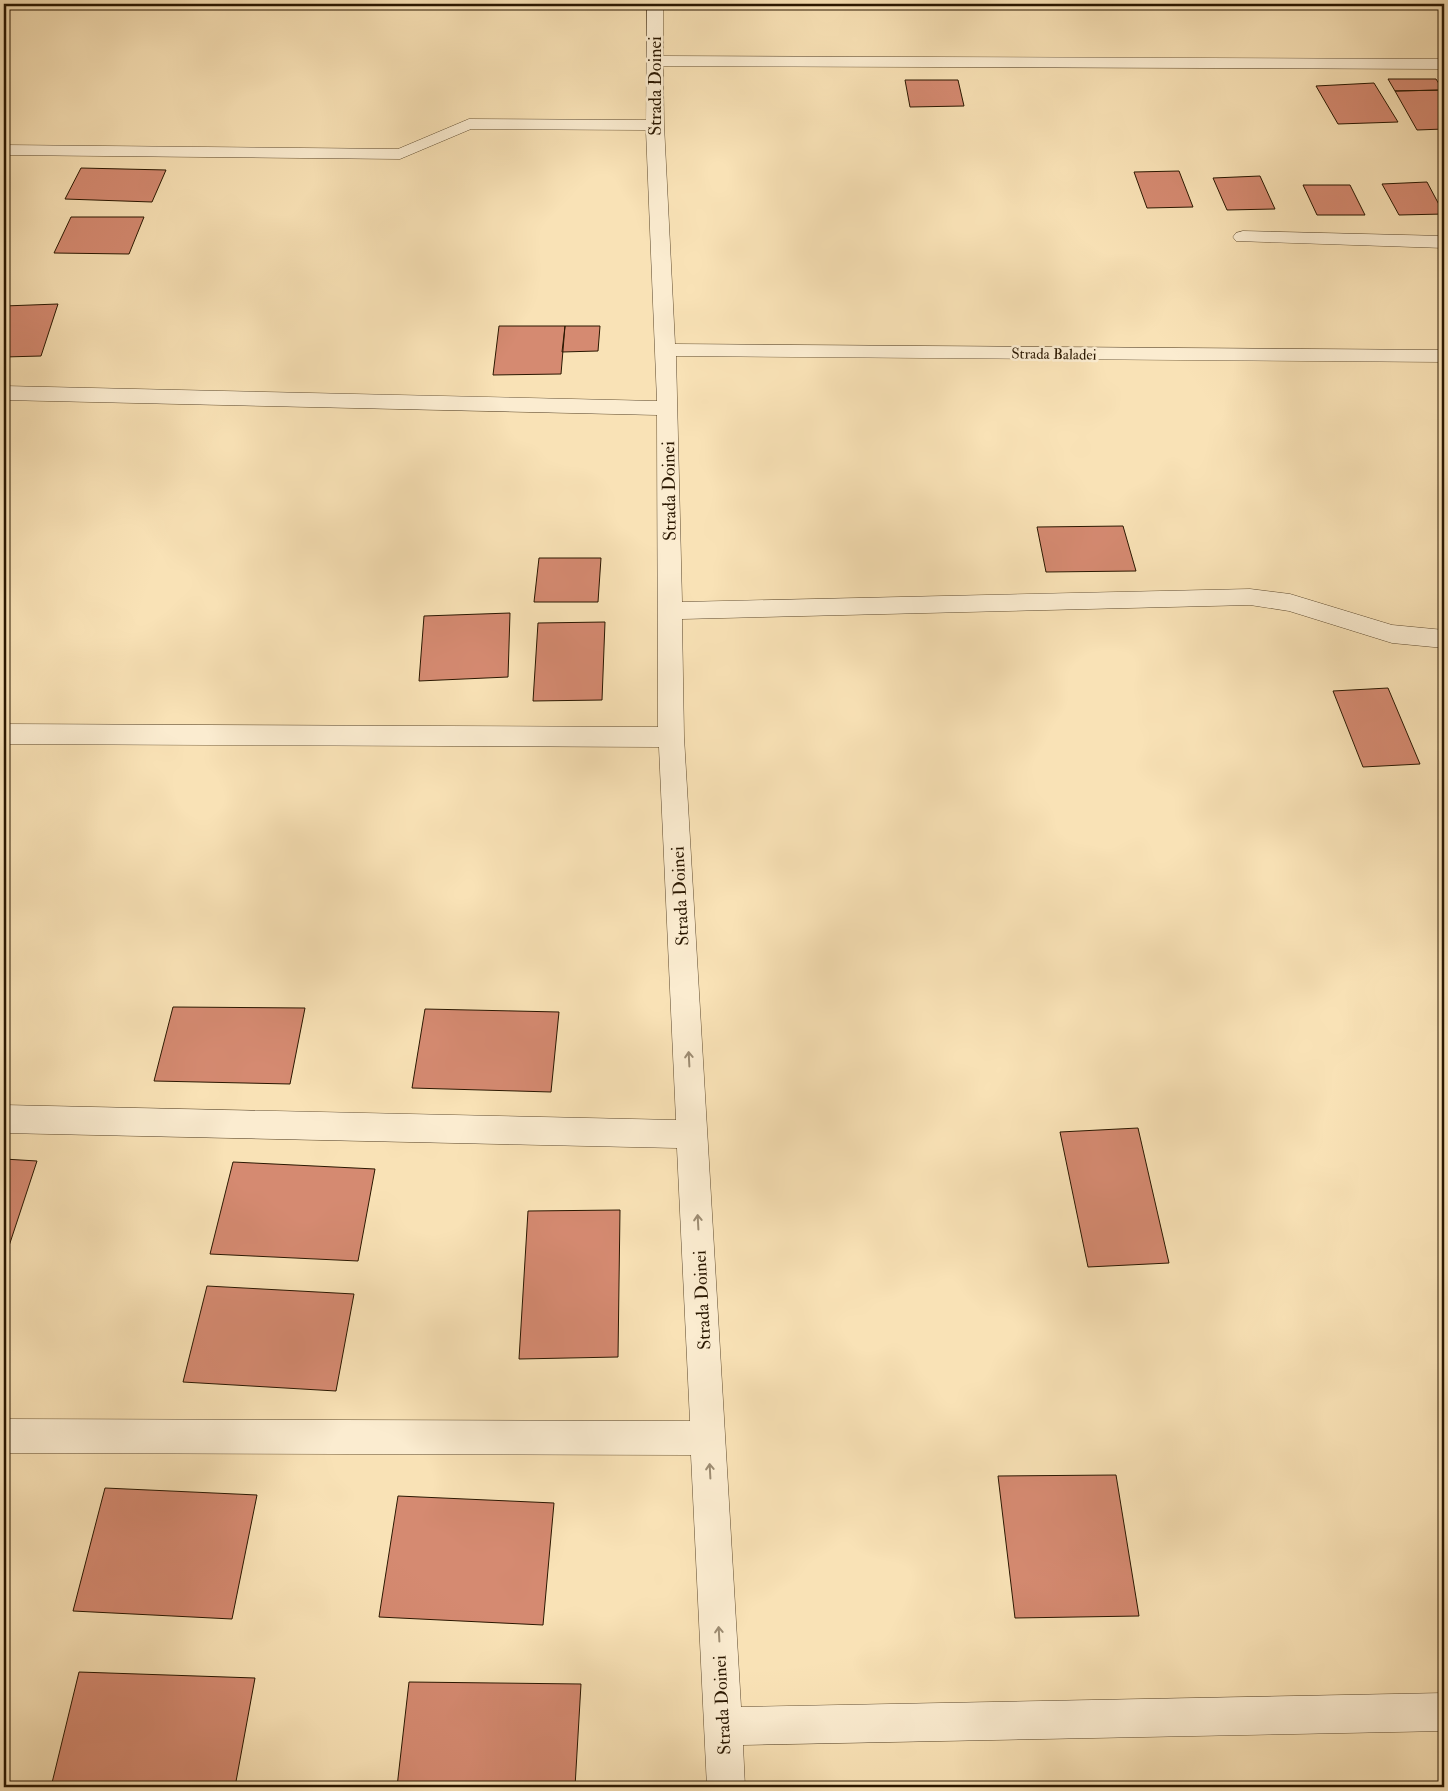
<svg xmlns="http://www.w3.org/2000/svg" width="1448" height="1791" font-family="'IM FELL Double Pica',serif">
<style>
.building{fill:#d58a71;stroke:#2a1700}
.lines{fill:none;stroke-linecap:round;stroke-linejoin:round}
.minor-casing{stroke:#5e4a2e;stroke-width:1}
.minor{fill:#fbecd0;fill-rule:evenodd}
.oneway{stroke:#9d8c72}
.labels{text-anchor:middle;stroke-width:5;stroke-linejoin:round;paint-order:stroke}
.far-street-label{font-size:15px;fill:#2a1700;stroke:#fbecd0}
.street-label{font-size:18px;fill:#2a1700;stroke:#fbecd0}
</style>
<rect width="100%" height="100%" fill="#f9e2b6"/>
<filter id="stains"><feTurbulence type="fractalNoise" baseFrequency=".004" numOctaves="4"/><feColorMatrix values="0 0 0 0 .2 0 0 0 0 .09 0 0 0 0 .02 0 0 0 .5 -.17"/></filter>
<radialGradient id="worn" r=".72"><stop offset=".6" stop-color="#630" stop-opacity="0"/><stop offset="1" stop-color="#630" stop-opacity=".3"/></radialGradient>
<path class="building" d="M 1388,79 L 1436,79 L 1443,90 L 1395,91 Z
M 905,80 L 958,80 L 964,106 L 910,107 Z
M 1374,83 L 1398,122 L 1338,124 L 1316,86 Z
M 1443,90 L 1444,129 L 1417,130 L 1395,91 Z
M 81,168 L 166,170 L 152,202 L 65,199 Z
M 1179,171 L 1193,207 L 1147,208 L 1134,172 Z
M 1260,176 L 1275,209 L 1227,210 L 1213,178 Z
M 1427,182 L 1444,214 L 1399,215 L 1382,184 Z
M 1303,185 L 1350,185 L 1365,215 L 1317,215 Z
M 71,217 L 144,217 L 129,254 L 54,253 Z
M 58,304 L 41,356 L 4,357 L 4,306 Z
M 499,326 L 565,326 L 561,374 L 493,375 Z
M 565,326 L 600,326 L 598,351 L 562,352 Z
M 1123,526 L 1136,571 L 1046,572 L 1037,527 Z
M 539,558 L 601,558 L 598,602 L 534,602 Z
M 510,613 L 508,677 L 419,681 L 424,616 Z
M 605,622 L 602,700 L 533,701 L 538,623 Z
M 1388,688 L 1420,764 L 1363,767 L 1333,691 Z
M 173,1007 L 305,1008 L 290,1084 L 154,1081 Z
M 425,1009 L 559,1012 L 551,1092 L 412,1088 Z
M 1138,1128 L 1169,1263 L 1088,1267 L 1060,1132 Z
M 4,1159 L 37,1161 L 7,1252 L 4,1252 Z
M 233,1162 L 375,1169 L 358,1261 L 210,1254 Z
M 620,1210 L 618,1357 L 519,1359 L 528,1211 Z
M 207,1286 L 354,1294 L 336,1391 L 183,1382 Z
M 1116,1475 L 1139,1616 L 1015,1618 L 998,1476 Z
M 105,1488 L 257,1495 L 232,1619 L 73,1611 Z
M 398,1496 L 554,1503 L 543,1625 L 379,1617 Z
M 79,1672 L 255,1678 L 235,1787 L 51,1787 Z
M 409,1682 L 581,1684 L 575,1787 L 397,1787 Z"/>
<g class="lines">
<defs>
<path id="minor" d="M 647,4 L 663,4 L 663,56 L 1444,59 L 1444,69 L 663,66 L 664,125 L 675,344 L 1444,350 L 1444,362 L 676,356 L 682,602 L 1250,589 L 1290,594 L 1392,625 L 1444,630 L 1444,648 L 1392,643 L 1289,611 L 1250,605 L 682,619 L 684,737 L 741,1707 L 1444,1693 L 1444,1731 L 743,1745 L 745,1787 L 707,1787 L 691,1455 L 4,1453 L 4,1419 L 690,1421 L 677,1148 L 4,1133 L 4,1105 L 676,1120 L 659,747 L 4,744 L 4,724 L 658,727 L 657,415 L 4,400 L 4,386 L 657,401 L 646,130 L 471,129 L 400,159 L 4,155 L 4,145 L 398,149 L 469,119 L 646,120 Z
M 1243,231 L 1444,236 L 1444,248 L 1236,241 L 1233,237 L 1236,233 Z"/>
</defs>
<use href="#minor" class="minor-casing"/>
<use href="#minor" class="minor"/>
</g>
<defs><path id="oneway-shaft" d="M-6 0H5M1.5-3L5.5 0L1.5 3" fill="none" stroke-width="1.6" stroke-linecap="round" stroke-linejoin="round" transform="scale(1.25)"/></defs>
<g class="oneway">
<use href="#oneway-shaft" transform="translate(689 1059) rotate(-93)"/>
<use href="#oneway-shaft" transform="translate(698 1222) rotate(-93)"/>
<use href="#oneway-shaft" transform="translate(710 1471) rotate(-93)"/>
<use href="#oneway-shaft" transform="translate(719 1634) rotate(-93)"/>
</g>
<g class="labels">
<g class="far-street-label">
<text transform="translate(1054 354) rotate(1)" y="5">Strada Baladei</text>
</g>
<g class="street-label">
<text transform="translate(655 86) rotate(-90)" y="6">Strada Doinei</text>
<text transform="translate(669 491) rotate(-91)" y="6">Strada Doinei</text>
<text transform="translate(680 896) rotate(-93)" y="6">Strada Doinei</text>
<text transform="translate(702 1300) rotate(-93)" y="6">Strada Doinei</text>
<text transform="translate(722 1705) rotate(-93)" y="6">Strada Doinei</text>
</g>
</g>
<rect width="1448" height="1791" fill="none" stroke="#f9e2b6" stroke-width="20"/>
<rect x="5" y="5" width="1438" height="1781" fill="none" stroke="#2a1700" stroke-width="2.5"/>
<rect x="10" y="10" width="1428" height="1771" fill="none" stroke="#2a1700"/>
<rect width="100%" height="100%" filter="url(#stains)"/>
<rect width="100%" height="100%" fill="url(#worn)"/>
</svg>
